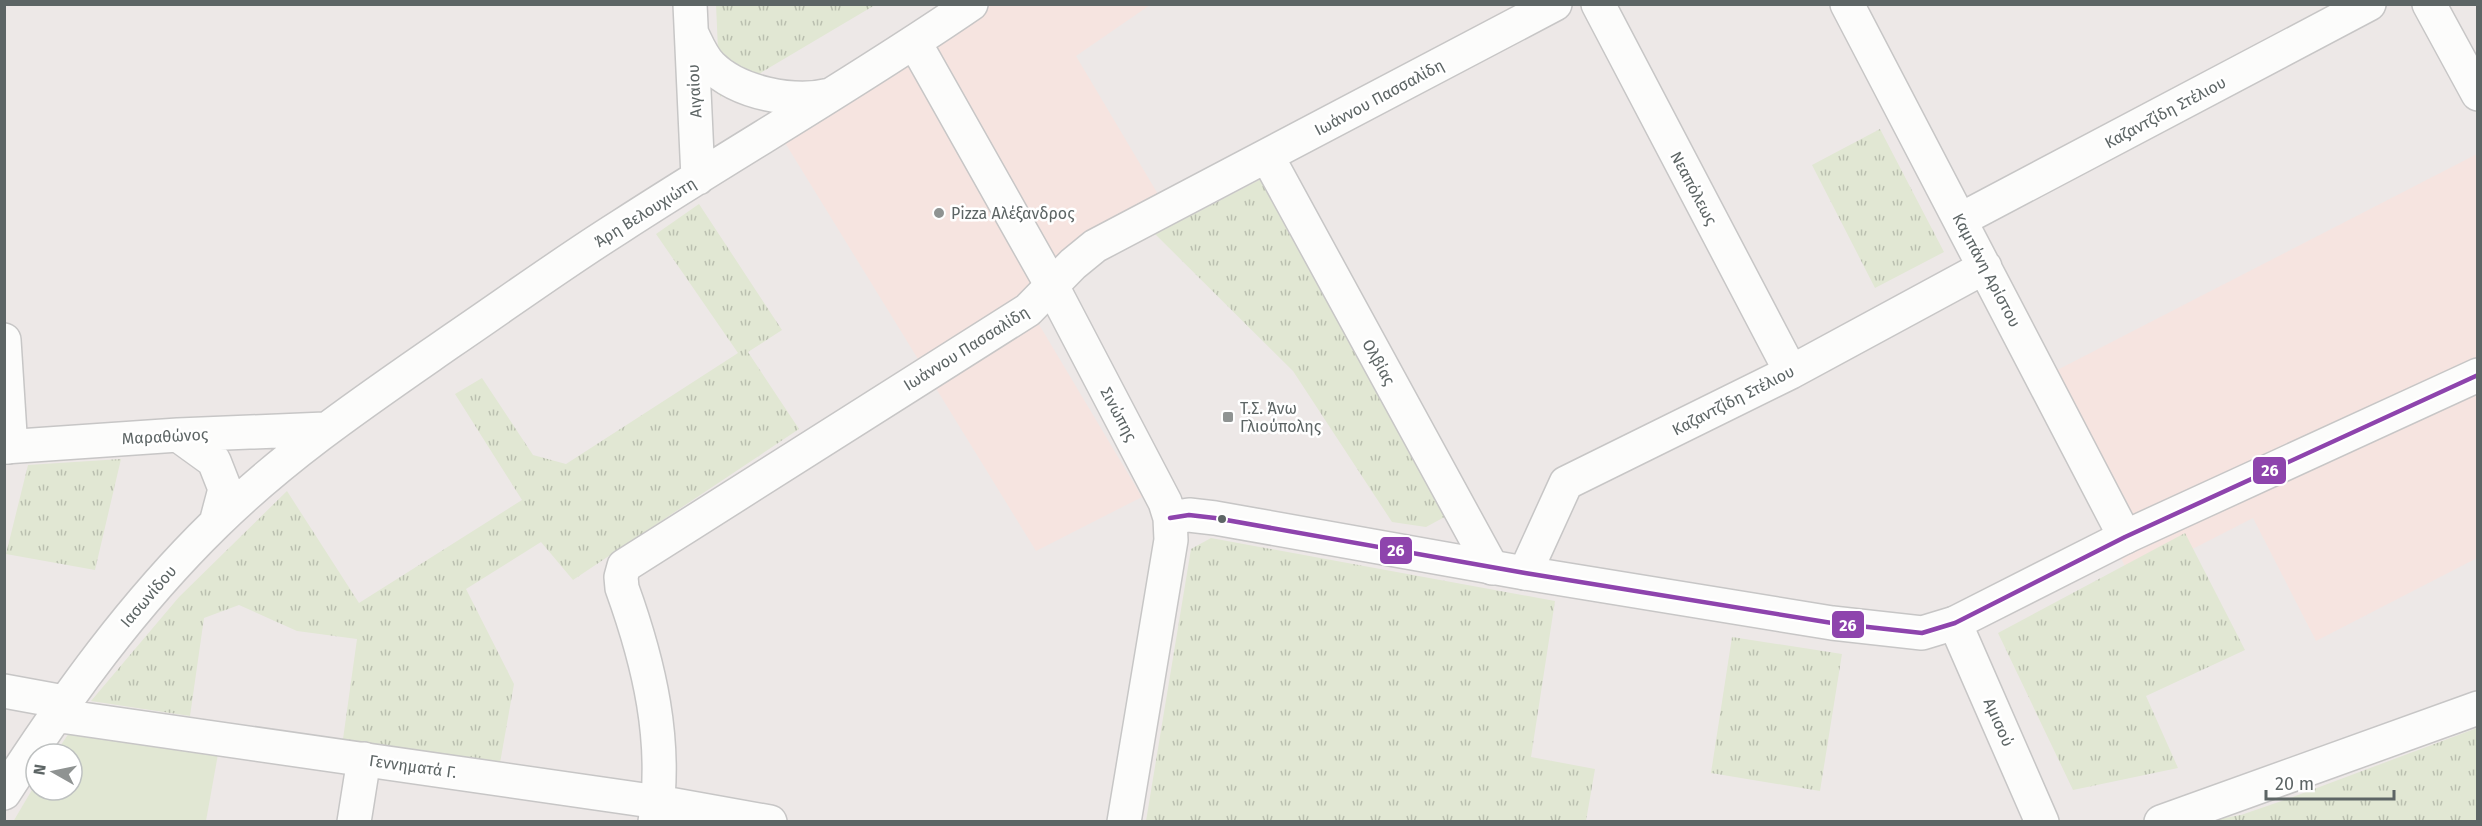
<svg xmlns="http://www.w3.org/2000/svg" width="2482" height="826" font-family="'Fira Sans',sans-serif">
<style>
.commercial{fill:#f6e4e0}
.grass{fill:url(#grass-tufts)}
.park{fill:#e1e7d3}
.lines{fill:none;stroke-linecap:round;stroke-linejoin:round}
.street-casing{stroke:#c7c6c6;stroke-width:36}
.secondary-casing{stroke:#c7c6c6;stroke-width:36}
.street{stroke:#fcfcfb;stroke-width:33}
.secondary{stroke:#fcfcfb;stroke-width:33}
.bus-1-casing{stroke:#fff;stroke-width:9}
.bus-1{stroke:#8e44ad;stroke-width:4.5}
.poi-dot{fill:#8f9392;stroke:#fff;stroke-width:2}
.bus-dot{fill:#5d6565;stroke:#fff;stroke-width:2}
.labels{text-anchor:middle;stroke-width:5;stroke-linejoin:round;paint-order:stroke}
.street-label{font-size:16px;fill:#5d6565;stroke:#fff}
.poi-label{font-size:16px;fill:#5d6565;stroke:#fff;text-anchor:start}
.line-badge{stroke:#fff;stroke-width:2}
.badge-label{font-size:16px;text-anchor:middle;font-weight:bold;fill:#fff}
</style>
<defs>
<pattern id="grass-tufts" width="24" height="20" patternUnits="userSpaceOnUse" patternTransform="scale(1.5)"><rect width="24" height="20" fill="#e1e7d3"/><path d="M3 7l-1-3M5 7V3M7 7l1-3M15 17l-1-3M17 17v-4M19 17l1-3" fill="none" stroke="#babfaf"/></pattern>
</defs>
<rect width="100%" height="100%" fill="#ede8e7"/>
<path class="commercial" d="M 973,5 L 1150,5 L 1076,56 L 1165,206 L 1022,296 L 1142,497 L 1036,551 L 779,133 Z
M 2477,154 L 2477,558 L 2316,641 L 2253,518 L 2132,580 L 2032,383 Z"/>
<path class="grass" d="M 716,4 L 875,5 L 720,97 Z
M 1880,129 L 1944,252 L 1875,288 L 1812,165 Z
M 1267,176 L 1452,513 L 1426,527 L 1392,522 L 1293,371 L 1155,234 Z
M 699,204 L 782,330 L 748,352 L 799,429 L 573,580 L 541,542 L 466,589 L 514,684 L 500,763 L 343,739 L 357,639 L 297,631 L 239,605 L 204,618 L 190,716 L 91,701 L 179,597 L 287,491 L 359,603 L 522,500 L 455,394 L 482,378 L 533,455 L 566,464 L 738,353 L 656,234 Z
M 121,459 L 95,570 L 6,554 L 28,465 Z
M 2185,533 L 2245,650 L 2146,696 L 2178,768 L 2073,790 L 1998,633 Z
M 1211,538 L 1555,601 L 1531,757 L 1595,769 L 1586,821 L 1146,821 L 1191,549 Z
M 1732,637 L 1842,654 L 1820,791 L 1711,773 Z
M 2477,728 L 2477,821 L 2201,822 L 2241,815 L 2290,798 Z"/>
<path class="park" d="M 73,727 L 218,754 L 206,821 L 13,822 L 36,783 L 36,790 L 72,790 L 72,754 L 55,754 Z"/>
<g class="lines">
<defs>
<path id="street" d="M 1598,4 L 1791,372
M 1847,4 L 2125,537
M 1267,156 L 1492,568
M 1960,220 L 2369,4
M 4,340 L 10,434 L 8,447
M 1525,573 L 1566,483 L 1791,372 L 1985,267
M 1955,623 L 2042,822
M 4,691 L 64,702
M 354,822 L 364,759
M 655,822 C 668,742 649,663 622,588 L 621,577 L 624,566 L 1028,310 L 1073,264 L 1095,246 L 1555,4
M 2161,822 L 2478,708"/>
<path id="secondary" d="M 690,4 L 698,178
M 2429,4 L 2478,94
M 692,34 C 697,44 702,57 711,66 C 738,93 794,104 830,95
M 915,43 L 1052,286 L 1165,502 L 1170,518 L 1171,540 L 1124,822
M 178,435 L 214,461 L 225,489 L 216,523
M 4,447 L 178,435 L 325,429
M 1170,518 L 1189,515 L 1215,518 L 1525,573 L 1832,623 L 1922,633 L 1955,623 L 2125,537 L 2478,375
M 54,715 L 658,802 L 770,822
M 4,793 C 66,697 133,604 215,524 C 286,454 368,399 450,342 C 506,304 561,264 618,228 C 735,152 856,83 971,4"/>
</defs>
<use href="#street" class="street-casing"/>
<use href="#secondary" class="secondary-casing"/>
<use href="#street" class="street"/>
<use href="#secondary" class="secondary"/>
<defs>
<path id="bus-1" d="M 1170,518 L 1189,515 L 1215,518 L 1525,573 L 1832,623 L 1922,633 L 1955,623 L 2125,537 L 2478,375"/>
</defs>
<use href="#bus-1" class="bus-1-casing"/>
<use href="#bus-1" class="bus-1"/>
</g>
<g class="poi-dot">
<circle cx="939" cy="213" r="6"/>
<rect x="1222" y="411" width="12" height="12" rx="3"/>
</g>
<circle class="bus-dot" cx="1222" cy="519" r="5"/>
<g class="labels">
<g class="street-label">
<text transform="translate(694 91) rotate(-93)" y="6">Αιγαίου</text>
<text transform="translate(1379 97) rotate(-28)" y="6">Ιωάννου Πασσαλίδη</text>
<text transform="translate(2165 112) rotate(-28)" y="6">Καζαντζίδη Στέλιου</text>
<text transform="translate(1694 188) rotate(62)" y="6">Νεαπόλεως</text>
<text transform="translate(645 212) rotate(-32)" y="6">Άρη Βελουχιώτη</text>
<text transform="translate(1987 270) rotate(62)" y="6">Καμπάνη Αρίστου</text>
<text transform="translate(966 348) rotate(-32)" y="6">Ιωάννου Πασσαλίδη</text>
<text transform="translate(1379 362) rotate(61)" y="6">Ολβίας</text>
<text transform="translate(1733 400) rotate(-27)" y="6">Καζαντζίδη Στέλιου</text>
<text transform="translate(1119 414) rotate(62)" y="6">Σινώπης</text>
<text transform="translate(165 436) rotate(-3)" y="6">Μαραθώνος</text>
<text transform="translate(148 596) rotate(-49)" y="6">Ιασωνίδου</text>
<text transform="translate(1999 722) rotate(66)" y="6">Αμισού</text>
<text transform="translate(413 766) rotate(8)" y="6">Γεννηματά Γ.</text>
</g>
<g class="poi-label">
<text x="951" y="219">Pizza Αλέξανδρος</text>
<text x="1240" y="414">Τ.Σ. Άνω<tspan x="1240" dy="18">Γλιούπολης</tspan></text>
</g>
</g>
<g class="line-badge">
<rect x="2252" y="456" width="35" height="29" rx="6" fill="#8e44ad"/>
<rect x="1379" y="536" width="34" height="29" rx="6" fill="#8e44ad"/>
<rect x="1831" y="610" width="34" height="29" rx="6" fill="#8e44ad"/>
</g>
<g class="badge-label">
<text x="2270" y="476">26</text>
<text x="1396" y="556">26</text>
<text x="1848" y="631">26</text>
</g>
<rect width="2482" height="826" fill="none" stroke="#5d6565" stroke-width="12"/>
<g transform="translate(54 772) rotate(279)"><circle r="28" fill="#ffffff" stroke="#bec1c1" stroke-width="1.5"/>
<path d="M0-4.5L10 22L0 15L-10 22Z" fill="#8f9392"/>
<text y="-9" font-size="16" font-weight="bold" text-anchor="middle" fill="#5d6565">N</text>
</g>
<path d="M2266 790v9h128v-9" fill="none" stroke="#5d6565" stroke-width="3"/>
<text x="2275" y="790" font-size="18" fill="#5d6565" stroke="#ffffff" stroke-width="4.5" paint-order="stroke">20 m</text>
</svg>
